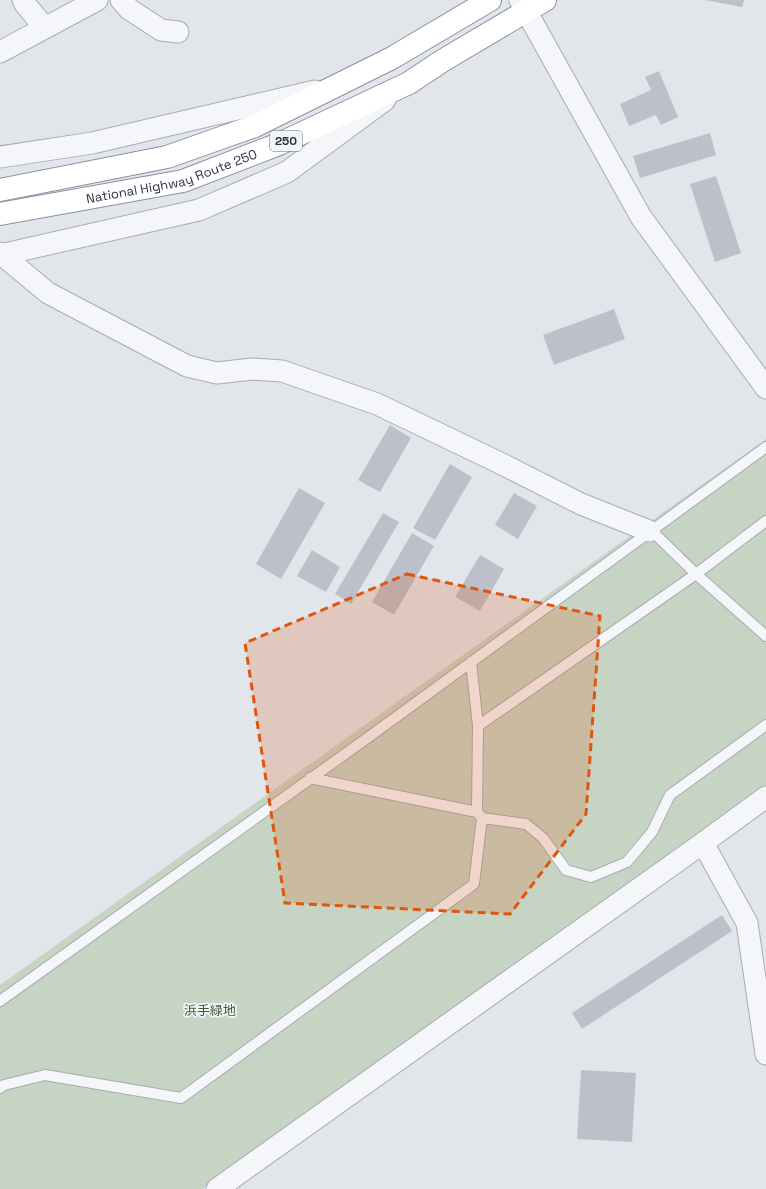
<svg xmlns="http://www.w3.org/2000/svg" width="766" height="1189" font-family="'Space Grotesk','Noto Sans JP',sans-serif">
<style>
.green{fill:#c6d4c3}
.building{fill:#bcc0ca}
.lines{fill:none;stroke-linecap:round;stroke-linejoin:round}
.service-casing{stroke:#a7abb4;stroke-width:12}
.minor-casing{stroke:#a7abb4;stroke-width:23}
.trunk-casing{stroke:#8a91a1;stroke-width:24}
.service{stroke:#f5f6f9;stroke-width:10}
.minor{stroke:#f5f6f9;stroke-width:21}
.trunk{stroke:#fff;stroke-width:22}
.marked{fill:#de570f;fill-opacity:0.2;stroke:#de570f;stroke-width:3;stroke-dasharray:8 5;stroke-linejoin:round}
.labels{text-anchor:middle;stroke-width:3.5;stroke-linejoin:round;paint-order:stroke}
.shield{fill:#f2f4f8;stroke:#666c79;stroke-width:1}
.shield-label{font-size:12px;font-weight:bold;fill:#2a3142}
.street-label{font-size:13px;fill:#2a3142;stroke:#f2f4f8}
.park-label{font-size:13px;fill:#3c5e38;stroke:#f2f4f8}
</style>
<rect width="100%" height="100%" fill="#e2e5ea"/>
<path class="green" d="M 766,439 L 766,786 L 202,1189 L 0,1189 L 0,985 Z"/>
<path class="building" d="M 705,0 L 744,0 L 742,7 Z
M 659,71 L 678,117 L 661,125 L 656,115 L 629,126 L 620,104 L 651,90 L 645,77 Z
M 710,133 L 716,155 L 640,178 L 633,156 Z
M 716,176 L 741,253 L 715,262 L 690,184 Z
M 614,309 L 625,339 L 554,365 L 543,335 Z
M 390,425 L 411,438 L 380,492 L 358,480 Z
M 450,464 L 472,477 L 435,540 L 413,528 Z
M 299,488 L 325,503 L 281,579 L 256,564 Z
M 514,493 L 537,506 L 518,539 L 495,525 Z
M 383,513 L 399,522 L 351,604 L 335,594 Z
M 412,533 L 434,546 L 394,615 L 372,602 Z
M 312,550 L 340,567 L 326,592 L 297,576 Z
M 480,555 L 504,569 L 480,611 L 455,597 Z
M 722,915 L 732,931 L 582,1029 L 572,1013 Z
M 581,1070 L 636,1073 L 632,1142 L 577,1139 Z"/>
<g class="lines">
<defs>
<path id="service" d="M 766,521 L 696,574 L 478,726 L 477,812 L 482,818 L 526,824 L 543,838 L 566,870 L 591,877 L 627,862 L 652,832 L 670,795 L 766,725
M 649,531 L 656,535 L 696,574 L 766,636
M 471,662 L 478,726
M 310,778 L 477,812
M 0,1001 L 366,739 L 766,447
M 0,1088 L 4,1085 L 45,1075 L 181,1098 L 474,884 L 482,818"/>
<path id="minor" d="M 23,0 L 25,4 L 45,28
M 121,0 L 129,9 L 161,30 L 178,32
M 520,0 L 641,217 L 766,388
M 0,52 L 97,0
M 0,157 L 92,143 L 315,91
M 0,253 L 48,293 L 187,366 L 217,373 L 252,369 L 282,371 L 377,404 L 500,463 L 581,504 L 649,531
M 0,255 L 199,210 L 287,172 L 385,100
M 703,843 L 747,923 L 766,1054
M 217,1189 L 703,843 L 766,797"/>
<g id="trunk">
<path d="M 0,190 L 167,157 L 255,126 L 392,58 L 490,0"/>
<path id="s1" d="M 0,214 L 183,181 L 279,144 L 409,83 L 442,61 L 545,0"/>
</g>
</defs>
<use href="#service" class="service-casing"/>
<use href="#minor" class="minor-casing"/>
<use href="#trunk" class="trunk-casing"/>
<use href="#service" class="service"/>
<use href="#minor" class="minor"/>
<use href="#trunk" class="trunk"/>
</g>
<path class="marked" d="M 407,574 L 600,616 L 586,814 L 510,914 L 285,903 L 245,643 Z"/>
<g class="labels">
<rect class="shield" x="270" y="131" width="32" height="20" rx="3"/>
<g class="shield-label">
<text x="286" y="145">250</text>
</g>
<g class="street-label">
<text dy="5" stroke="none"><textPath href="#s1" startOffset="176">National Highway Route 250</textPath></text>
</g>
<g class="park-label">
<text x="210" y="1015">浜手緑地</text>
</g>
</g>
</svg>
